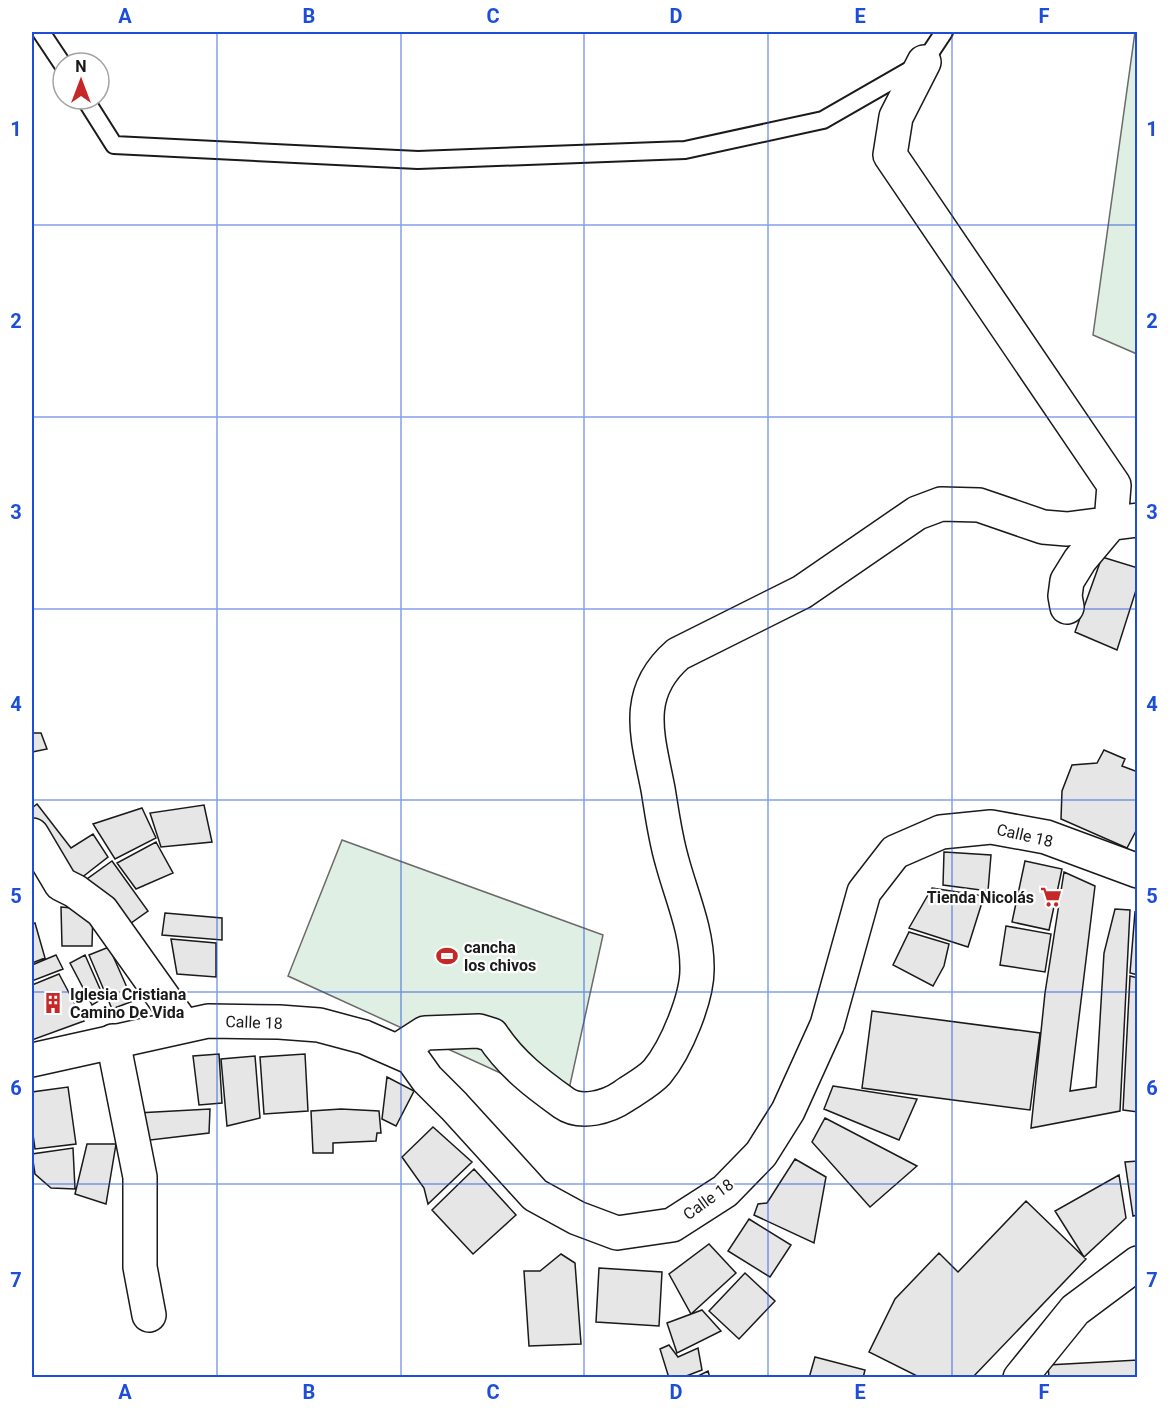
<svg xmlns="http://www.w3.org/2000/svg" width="1169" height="1409" font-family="Roboto,sans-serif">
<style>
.green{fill:#e0efe3;stroke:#6a6a6a;stroke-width:1.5}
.building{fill:#e6e6e6;stroke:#1a1a1a;stroke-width:1.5}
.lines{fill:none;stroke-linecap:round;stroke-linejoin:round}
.service-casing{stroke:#1a1a1a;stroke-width:20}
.minor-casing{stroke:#1a1a1a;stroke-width:36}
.tertiary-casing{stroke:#1a1a1a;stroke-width:36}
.service{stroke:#fff;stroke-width:16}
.minor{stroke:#fff;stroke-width:33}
.tertiary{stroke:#fff;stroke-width:33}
.grid{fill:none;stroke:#1d4ed8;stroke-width:1.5;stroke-opacity:0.55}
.labels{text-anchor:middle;stroke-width:4.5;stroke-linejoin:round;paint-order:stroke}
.street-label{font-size:16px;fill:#1a1a1a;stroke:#fff}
.poi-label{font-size:16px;font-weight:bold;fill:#1a1a1a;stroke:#fff;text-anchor:start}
.neatline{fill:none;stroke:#1d4ed8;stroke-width:2}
.grid-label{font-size:20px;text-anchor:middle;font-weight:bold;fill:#1d4ed8}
</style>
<rect width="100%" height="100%" fill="#fff"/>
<path class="green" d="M 1135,32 L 1138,32 L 1137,354 L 1093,335 Z
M 342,840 L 603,935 L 566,1103 L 288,976 Z"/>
<path class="building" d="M 1102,557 L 1138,568 L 1138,584 L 1117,650 L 1075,632 Z
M 32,731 L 32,733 L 41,733 L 47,749 L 32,752 Z
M 1104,750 L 1125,759 L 1122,766 L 1138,772 L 1138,827 L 1127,848 L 1061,819 L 1062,791 L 1072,765 L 1097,763 Z
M 37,804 L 71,848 L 93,834 L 108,857 L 76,882 L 32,817 L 32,808 Z
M 204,805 L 212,842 L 161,847 L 150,813 Z
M 142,808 L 156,838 L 115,859 L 93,824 Z
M 156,842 L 173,873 L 136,889 L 117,863 Z
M 944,852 L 991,855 L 988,891 L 943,885 Z
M 112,861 L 148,911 L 124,928 L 87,879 Z
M 1025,861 L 1062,869 L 1049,930 L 1012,922 Z
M 1064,872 L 1095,886 L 1070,1091 L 1096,1087 L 1104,953 L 1115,909 L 1130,910 L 1120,1111 L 1031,1128 L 1045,993 Z
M 932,888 L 984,896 L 968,947 L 909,928 Z
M 61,907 L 93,910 L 92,946 L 62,946 Z
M 1135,912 L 1138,913 L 1138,975 L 1130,973 Z
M 165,913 L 222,918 L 222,940 L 162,935 Z
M 35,923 L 45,958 L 32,963 L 32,924 Z
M 1006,926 L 1051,934 L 1045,972 L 1000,965 Z
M 909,932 L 949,944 L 944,966 L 933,986 L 893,965 Z
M 171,939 L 216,943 L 216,977 L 177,974 Z
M 109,947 L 133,1001 L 112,1009 L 89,955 Z
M 56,955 L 63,969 L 32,981 L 32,965 Z
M 85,955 L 104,998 L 92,1005 L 70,963 Z
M 59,974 L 84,1021 L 32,1040 L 32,985 Z
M 1130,976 L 1138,978 L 1138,1112 L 1123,1110 Z
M 872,1011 L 1040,1033 L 1030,1110 L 862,1088 Z
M 219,1054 L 222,1103 L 199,1105 L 193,1056 Z
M 305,1054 L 308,1111 L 264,1114 L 260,1057 Z
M 255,1056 L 260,1118 L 227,1126 L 221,1059 Z
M 387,1077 L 414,1091 L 396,1126 L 382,1119 Z
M 833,1086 L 917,1099 L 899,1140 L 824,1109 Z
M 68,1087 L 76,1144 L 35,1149 L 32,1127 L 32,1092 Z
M 210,1109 L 209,1133 L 142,1141 L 137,1113 Z
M 341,1109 L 379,1111 L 381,1133 L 377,1133 L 376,1141 L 333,1143 L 333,1153 L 313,1153 L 311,1111 Z
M 825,1118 L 917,1166 L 870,1207 L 812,1142 Z
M 433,1127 L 472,1162 L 428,1204 L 424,1188 L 402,1157 Z
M 87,1144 L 116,1144 L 106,1204 L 75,1194 Z
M 73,1148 L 75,1189 L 51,1188 L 35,1174 L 32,1154 Z
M 795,1159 L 826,1177 L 814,1243 L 754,1215 L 758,1204 L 767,1203 Z
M 1138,1161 L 1138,1215 L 1133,1216 L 1125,1162 Z
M 474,1169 L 516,1215 L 473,1254 L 432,1210 Z
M 1119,1175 L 1126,1218 L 1084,1257 L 1055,1211 Z
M 1026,1201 L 1086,1259 L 972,1378 L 921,1378 L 869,1352 L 895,1299 L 939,1253 L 958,1272 Z
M 749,1219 L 791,1245 L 770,1277 L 728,1251 Z
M 709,1244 L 736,1273 L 691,1314 L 669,1274 Z
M 561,1254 L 575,1263 L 581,1344 L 529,1346 L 524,1271 L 540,1271 Z
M 599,1268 L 662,1272 L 659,1326 L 596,1322 Z
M 745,1273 L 775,1301 L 739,1339 L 709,1311 Z
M 702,1310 L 721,1331 L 677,1353 L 667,1323 Z
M 669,1345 L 678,1357 L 698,1348 L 702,1370 L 681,1378 L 669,1378 L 660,1349 Z
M 815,1357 L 865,1370 L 863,1378 L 809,1378 Z
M 1138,1360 L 1138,1378 L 1049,1378 L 1048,1365 Z
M 708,1371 L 710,1378 L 694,1378 Z"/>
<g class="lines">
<defs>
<path id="service" d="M 41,32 L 63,65
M 85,99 L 114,145 L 418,160 L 685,150 L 823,120 L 924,62 L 944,32"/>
<path id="minor" d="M 924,62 L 896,117 L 890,155 L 1114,485 L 1111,523 L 1080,560 L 1067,581 L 1065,596 L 1067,607
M 32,835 L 61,884 L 75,891 L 102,911 L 183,1025
M 113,1041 L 140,1177 L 140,1267 L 149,1315
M 397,1051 L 425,1033 L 479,1031 L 492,1035 C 511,1064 536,1083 564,1103 C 581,1115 608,1107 624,1096 C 634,1089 649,1081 657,1072 C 676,1049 698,997 697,967 C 697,930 681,895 672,861 C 665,837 662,813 658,789 C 648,737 632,694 678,654 L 802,592 L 917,513 L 941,504 L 979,505 L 1043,527 L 1067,529 L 1138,520
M 1020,1378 L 1075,1310 L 1138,1263"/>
<path id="tertiary" d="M 32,1060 L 208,1021 L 279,1022 L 319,1025 L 364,1037 L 412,1058 L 427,1079 L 454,1106 L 535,1195 L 577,1218 L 617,1233 L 672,1225 L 725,1191 L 761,1154 L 788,1111 L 827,1025 L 864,892 L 895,852 L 941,832 L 991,827 L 1046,837 L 1138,871"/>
</defs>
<use href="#service" class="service-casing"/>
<use href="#minor" class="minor-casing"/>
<use href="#tertiary" class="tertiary-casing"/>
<use href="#service" class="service"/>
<use href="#minor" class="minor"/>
<use href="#tertiary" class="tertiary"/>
</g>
<path class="grid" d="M 217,32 L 217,1378M 401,32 L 401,1378M 584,32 L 584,1378M 768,32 L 768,1378M 952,32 L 952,1378M 32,225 L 1138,225M 32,417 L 1138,417M 32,609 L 1138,609M 32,800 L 1138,800M 32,992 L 1138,992M 32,1184 L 1138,1184"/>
<defs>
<symbol id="supermarket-bare" viewBox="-9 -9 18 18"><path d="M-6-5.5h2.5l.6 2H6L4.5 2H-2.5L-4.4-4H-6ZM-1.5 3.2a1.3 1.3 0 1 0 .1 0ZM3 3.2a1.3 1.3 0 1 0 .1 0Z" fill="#c62828" stroke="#fff" stroke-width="2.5" paint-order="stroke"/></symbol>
<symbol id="stadium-bare" viewBox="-9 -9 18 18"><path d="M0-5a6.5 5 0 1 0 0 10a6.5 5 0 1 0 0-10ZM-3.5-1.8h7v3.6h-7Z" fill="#c62828" stroke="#fff" stroke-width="2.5" paint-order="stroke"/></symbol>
<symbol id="building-bare" viewBox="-9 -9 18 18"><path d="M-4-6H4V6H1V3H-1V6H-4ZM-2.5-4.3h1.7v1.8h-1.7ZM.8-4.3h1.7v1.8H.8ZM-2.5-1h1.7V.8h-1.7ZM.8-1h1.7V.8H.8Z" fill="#c62828" stroke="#fff" stroke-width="2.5" paint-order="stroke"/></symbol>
</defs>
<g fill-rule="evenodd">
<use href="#supermarket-bare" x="1036" y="882" width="30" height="30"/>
<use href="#stadium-bare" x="432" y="941" width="30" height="30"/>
<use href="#building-bare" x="38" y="988" width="30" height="30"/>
</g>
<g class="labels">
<g class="street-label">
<text transform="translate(1025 835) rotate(13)" y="6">Calle 18</text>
<text transform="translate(254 1022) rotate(2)" y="6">Calle 18</text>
<text transform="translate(708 1199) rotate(-36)" y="6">Calle 18</text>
</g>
<g class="poi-label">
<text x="1034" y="903" text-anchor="end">Tienda Nicolás</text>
<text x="464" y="953">cancha<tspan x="464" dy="18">los chivos</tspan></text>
<text x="70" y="1000">Iglesia Cristiana<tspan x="70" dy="18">Camino De Vida</tspan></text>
</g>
</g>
<rect width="1169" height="1409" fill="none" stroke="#ffffff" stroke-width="66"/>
<g transform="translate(81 81)"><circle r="28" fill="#ffffff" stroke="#a3a3a3" stroke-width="1.5"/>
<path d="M0-4.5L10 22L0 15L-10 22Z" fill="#c62828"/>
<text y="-9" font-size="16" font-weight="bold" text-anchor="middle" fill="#1a1a1a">N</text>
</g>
<rect x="33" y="33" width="1103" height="1343" class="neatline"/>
<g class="grid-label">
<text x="125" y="23">A</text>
<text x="309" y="23">B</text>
<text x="493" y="23">C</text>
<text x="676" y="23">D</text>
<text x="860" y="23">E</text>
<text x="1044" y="23">F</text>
<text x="16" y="136">1</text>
<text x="1152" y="136">1</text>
<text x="16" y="328">2</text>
<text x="1152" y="328">2</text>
<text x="16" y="519">3</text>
<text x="1152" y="519">3</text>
<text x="16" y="711">4</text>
<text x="1152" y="711">4</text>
<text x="16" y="903">5</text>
<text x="1152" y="903">5</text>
<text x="16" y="1095">6</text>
<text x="1152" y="1095">6</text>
<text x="16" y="1287">7</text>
<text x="1152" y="1287">7</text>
<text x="125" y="1399">A</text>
<text x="309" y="1399">B</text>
<text x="493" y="1399">C</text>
<text x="676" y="1399">D</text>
<text x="860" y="1399">E</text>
<text x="1044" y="1399">F</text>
</g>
</svg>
